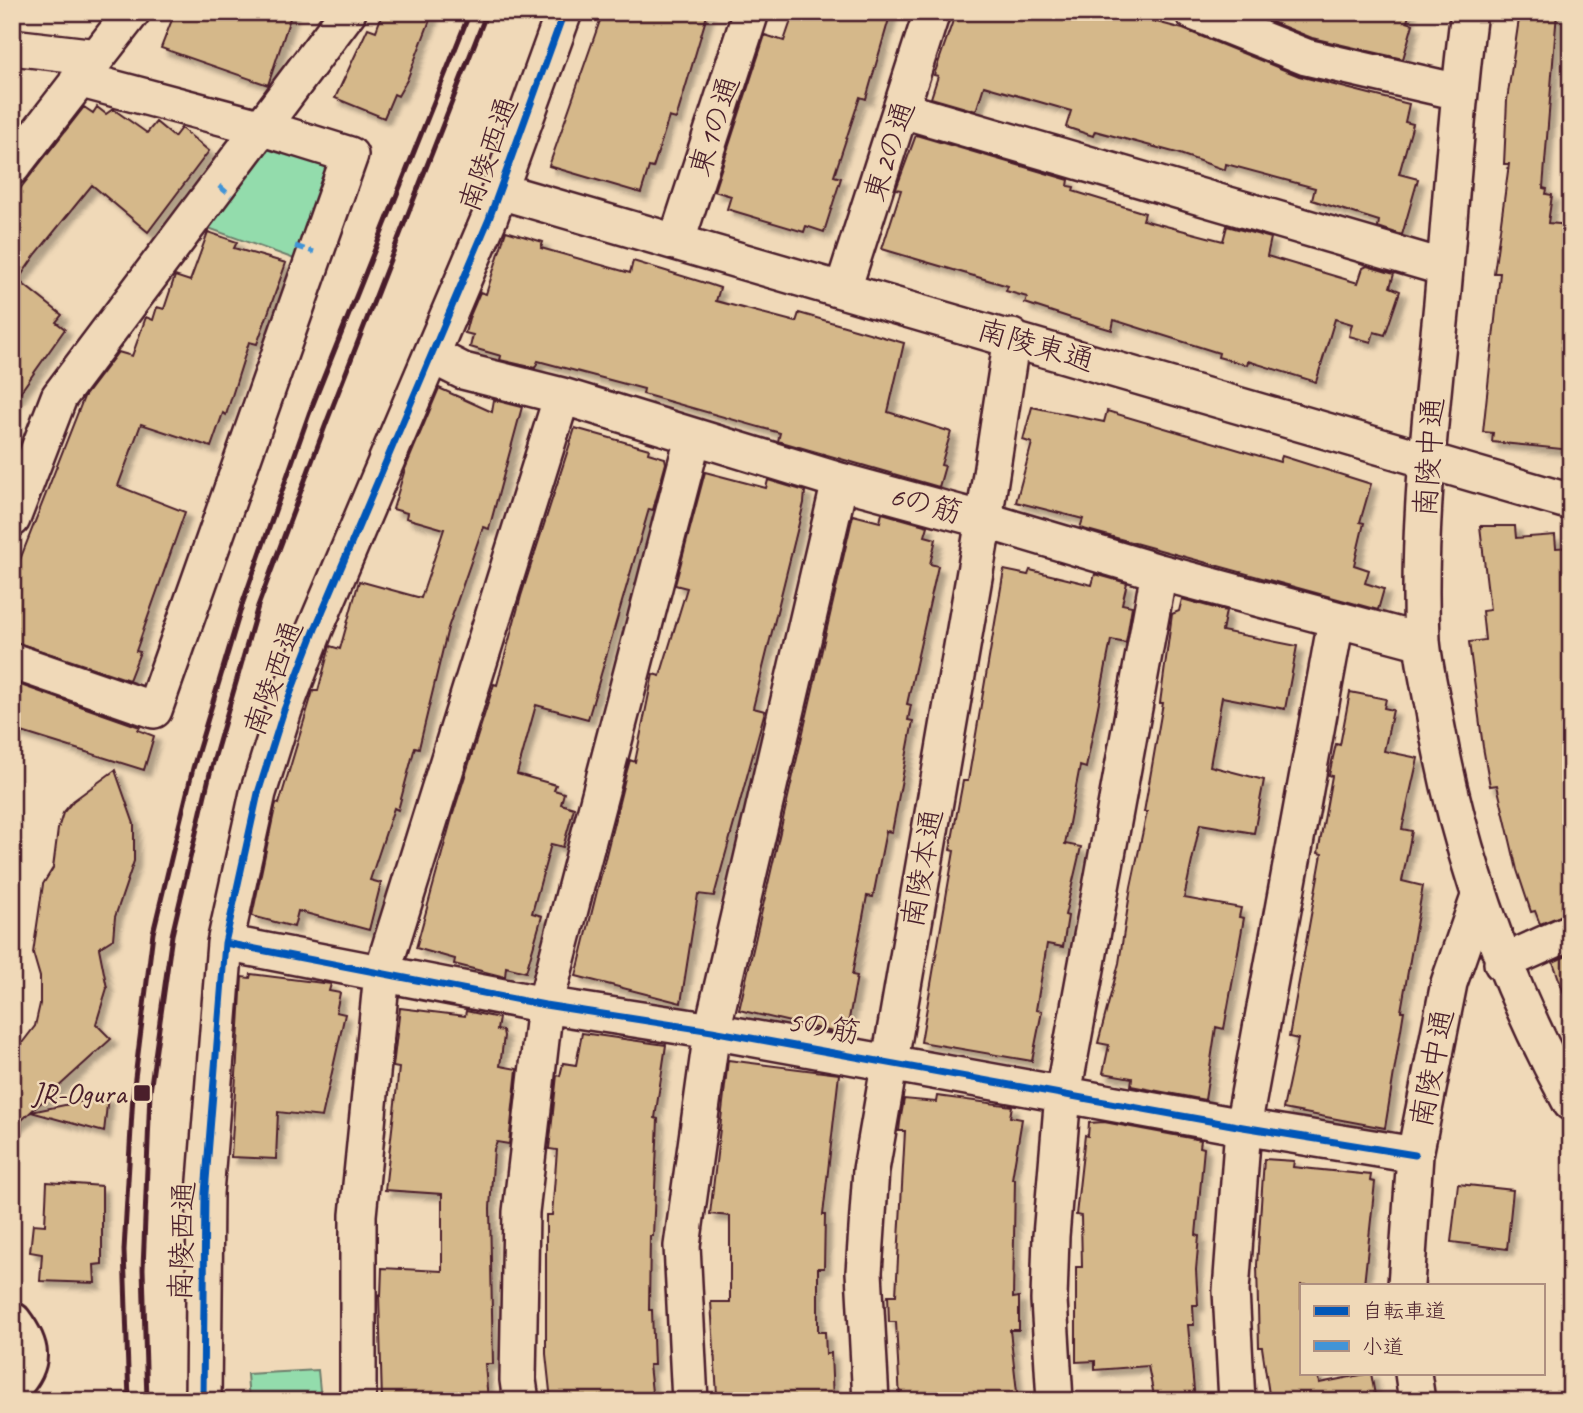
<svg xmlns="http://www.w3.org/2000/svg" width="1583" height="1413" font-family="Caveat,'Klee One',sans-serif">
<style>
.green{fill:#93dcac;stroke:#6e7e6c;stroke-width:2}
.building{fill:#d5b88a;stroke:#4a1f2b;stroke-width:2;filter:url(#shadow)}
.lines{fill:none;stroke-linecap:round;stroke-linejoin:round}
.street-casing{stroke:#4a1f2b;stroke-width:40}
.secondary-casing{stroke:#4a1f2b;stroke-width:44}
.street{stroke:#f0d9b8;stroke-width:35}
.secondary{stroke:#f0d9b8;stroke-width:38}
.rail{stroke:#4a1f2b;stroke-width:5}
.quiet{stroke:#4194d7;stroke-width:5;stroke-dasharray:10 5;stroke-linecap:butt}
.cycleway-casing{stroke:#f0d9b8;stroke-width:11}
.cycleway{stroke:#0057b8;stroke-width:7}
.poi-dot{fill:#4a1f2b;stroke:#f0d9b8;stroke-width:2.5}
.labels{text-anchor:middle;stroke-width:5;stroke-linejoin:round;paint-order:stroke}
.street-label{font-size:30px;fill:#4a1f2b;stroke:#f0d9b8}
.poi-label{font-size:30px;fill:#4a1f2b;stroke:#f0d9b8;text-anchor:end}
</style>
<defs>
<filter id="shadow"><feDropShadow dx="6" dy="6" stdDeviation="2" flood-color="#0004"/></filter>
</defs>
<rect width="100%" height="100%" fill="#f0d9b8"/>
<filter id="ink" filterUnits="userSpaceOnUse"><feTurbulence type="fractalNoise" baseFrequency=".0143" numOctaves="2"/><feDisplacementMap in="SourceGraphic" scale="14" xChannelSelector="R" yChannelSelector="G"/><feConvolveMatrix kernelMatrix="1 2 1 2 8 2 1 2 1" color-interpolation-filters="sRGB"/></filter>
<g filter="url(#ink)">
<path class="green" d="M 265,136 L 338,156 L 300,261 L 200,225 Z
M 318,1370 L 321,1401 L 249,1401 L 247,1374 Z"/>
<path class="building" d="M 175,12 L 292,12 L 268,85 L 161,48 Z
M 383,12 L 433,12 L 407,80 L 398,96 L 394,94 L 384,118 L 335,98 L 368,28 L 376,31 Z
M 603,12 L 708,12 L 676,119 L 669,117 L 653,168 L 649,167 L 641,193 L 549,166 Z
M 794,12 L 891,12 L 866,99 L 860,97 L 834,176 L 841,178 L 824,232 L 806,226 L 804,232 L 727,209 L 731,196 L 714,191 L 765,35 L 784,41 Z
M 956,12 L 1119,12 L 1183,29 L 1299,76 L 1409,104 L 1405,122 L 1413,124 L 1399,174 L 1418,179 L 1402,235 L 1378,227 L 1379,221 L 1312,200 L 1315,188 L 1226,164 L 1225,170 L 1177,153 L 1095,131 L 1093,136 L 1066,127 L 1071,111 L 984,86 L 976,111 L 931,98 L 938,76 L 934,75 Z
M 1275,12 L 1410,12 L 1407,22 L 1413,24 L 1403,59 L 1312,38 L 1272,22 Z
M 1520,12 L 1557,12 L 1543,188 L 1547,189 L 1546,194 L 1552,195 L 1548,223 L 1571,225 L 1571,450 L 1492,442 L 1493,433 L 1483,432 L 1500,273 L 1494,273 L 1509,164 L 1504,164 L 1507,100 Z
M 84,107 L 93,113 L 97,107 L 106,114 L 113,109 L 147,133 L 156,122 L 174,137 L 181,128 L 209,151 L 148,232 L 92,185 L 36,254 L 18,280 L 62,315 L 56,322 L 65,329 L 12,404 L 12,199 Z
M 916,135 L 1069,180 L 1068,186 L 1074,187 L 1073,191 L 1145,213 L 1143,220 L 1223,241 L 1227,226 L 1271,238 L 1267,256 L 1358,283 L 1363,268 L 1367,266 L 1394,274 L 1390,287 L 1400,291 L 1385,335 L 1374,332 L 1371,342 L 1349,336 L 1352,324 L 1335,319 L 1316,382 L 1248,361 L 1247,365 L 1218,357 L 1219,353 L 1114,320 L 1112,330 L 1071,318 L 1025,303 L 1027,297 L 1006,291 L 1008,286 L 882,249 L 901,190 L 896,189 Z
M 506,231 L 543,242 L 541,248 L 630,273 L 633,261 L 702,282 L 720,288 L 716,301 L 796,322 L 799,313 L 904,343 L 888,412 L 951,432 L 941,465 L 945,466 L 939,487 L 778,441 L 780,433 L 643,394 L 644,389 L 538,361 L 535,368 L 500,360 L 501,356 L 470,347 L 473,335 L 465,333 L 469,318 L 480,292 L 486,294 Z
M 208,232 L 237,242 L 234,248 L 286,263 L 257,344 L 249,342 L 226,415 L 223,413 L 211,447 L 141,424 L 118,486 L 185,512 L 136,651 L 140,652 L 129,680 L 12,641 L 12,580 L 84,397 L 118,352 L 132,356 L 146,317 L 153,320 L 157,307 L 164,309 L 175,276 L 190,281 Z
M 439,388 L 492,412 L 494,400 L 522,407 L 489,529 L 483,527 L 448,628 L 419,748 L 415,747 L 398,810 L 394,808 L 370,880 L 381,883 L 369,930 L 298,911 L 294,927 L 252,916 L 276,803 L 279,804 L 313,691 L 318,691 L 330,646 L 340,649 L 359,581 L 421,598 L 444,529 L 406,518 L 407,513 L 393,509 L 405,469 Z
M 1032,407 L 1104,422 L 1107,411 L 1280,462 L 1282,456 L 1371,484 L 1360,522 L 1364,523 L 1354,565 L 1369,570 L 1365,583 L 1384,589 L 1378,610 L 1080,528 L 1083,519 L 1016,502 L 1032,443 L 1023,440 Z
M 575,428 L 649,449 L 648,453 L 665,458 L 666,463 L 653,510 L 649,509 L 588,719 L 536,705 L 517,774 L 556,785 L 554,790 L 564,793 L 561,804 L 574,808 L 563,847 L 551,844 L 532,913 L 542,916 L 526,972 L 506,967 L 505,977 L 454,964 L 455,959 L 416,948 L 452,817 L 494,684 L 497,685 L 521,596 Z
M 705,472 L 766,488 L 768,480 L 805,491 L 804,503 L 753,708 L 765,711 L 714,896 L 698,894 L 681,1003 L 576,976 L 626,774 L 630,760 L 635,762 L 653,674 L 660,676 L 687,588 L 675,585 Z
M 882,513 L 928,526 L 925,536 L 936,539 L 930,564 L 938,566 L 907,704 L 911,705 L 908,720 L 913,721 L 892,832 L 886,831 L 873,897 L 867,896 L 852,975 L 857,976 L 846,1035 L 739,1010 L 853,515 L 880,522 Z
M 1480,526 L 1515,526 L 1516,538 L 1555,535 L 1556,548 L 1571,547 L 1571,912 L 1540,924 L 1535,911 L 1531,912 L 1517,870 L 1497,785 L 1490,786 L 1483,747 L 1469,642 L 1485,640 L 1482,611 L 1490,610 Z
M 1004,570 L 1028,575 L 1030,570 L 1092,585 L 1095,574 L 1127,583 L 1122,604 L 1132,606 L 1126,643 L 1111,640 L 1086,768 L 1080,766 L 1065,844 L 1081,847 L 1065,915 L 1068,916 L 1063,947 L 1047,944 L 1036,1010 L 1042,1011 L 1032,1061 L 921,1042 L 954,851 L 950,850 L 963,781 L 968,781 Z
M 1182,599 L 1226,611 L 1222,631 L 1297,646 L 1285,709 L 1222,697 L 1210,766 L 1264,780 L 1254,833 L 1200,824 L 1184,898 L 1241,908 L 1239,917 L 1244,918 L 1224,1029 L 1216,1027 L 1205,1100 L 1131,1086 L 1132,1078 L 1103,1073 L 1109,1045 L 1098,1043 L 1119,963 L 1131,887 L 1147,812 L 1144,812 L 1163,703 L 1160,703 L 1172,614 L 1179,611 Z
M 12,682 L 140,727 L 138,730 L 154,736 L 144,770 L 12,729 Z
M 1350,692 L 1386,699 L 1384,708 L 1393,710 L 1384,751 L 1418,758 L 1402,829 L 1412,831 L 1402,881 L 1423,886 L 1401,1011 L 1404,1011 L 1385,1128 L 1283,1109 L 1298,1039 L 1289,1037 L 1322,854 L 1318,853 L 1332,776 L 1329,775 L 1336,744 L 1340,745 Z
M 115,770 L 134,824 L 134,861 L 115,917 L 113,939 L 99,948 L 107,988 L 96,1024 L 111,1039 L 12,1129 L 12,1056 L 35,1026 L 40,1004 L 40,977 L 33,953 L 43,884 L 53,868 L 58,829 L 63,813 L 73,801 Z
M 1571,954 L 1571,1001 L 1567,1002 L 1553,962 Z
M 251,974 L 331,984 L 329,991 L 340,993 L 336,1012 L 345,1014 L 322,1117 L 278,1112 L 276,1159 L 231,1157 L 242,977 L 250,978 Z
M 400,1008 L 465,1016 L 466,1011 L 499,1018 L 497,1030 L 503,1031 L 504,1036 L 500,1066 L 517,1069 L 509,1144 L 497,1142 L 494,1149 L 490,1208 L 493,1364 L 485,1364 L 488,1401 L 382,1401 L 379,1295 L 381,1296 L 382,1268 L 442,1271 L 442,1194 L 385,1190 L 399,1068 L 393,1067 Z
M 582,1033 L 666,1045 L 655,1118 L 658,1119 L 653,1236 L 650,1236 L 649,1310 L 652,1310 L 654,1365 L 649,1365 L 653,1401 L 551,1401 L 546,1354 L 546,1215 L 552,1215 L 557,1150 L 549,1149 L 557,1075 L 560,1076 L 563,1063 L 576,1065 Z
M 728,1060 L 839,1074 L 823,1215 L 825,1215 L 824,1268 L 818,1268 L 818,1332 L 825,1332 L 826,1354 L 831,1353 L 833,1401 L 721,1401 L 721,1395 L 717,1395 L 711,1302 L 730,1302 L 730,1216 L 710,1214 Z
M 108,1096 L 104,1132 L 31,1112 Z
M 937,1096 L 1012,1106 L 1010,1117 L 1022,1119 L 1012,1179 L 1015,1179 L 1013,1298 L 1019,1297 L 1019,1330 L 1010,1330 L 1018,1401 L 900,1401 L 896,1322 L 889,1322 L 888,1295 L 896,1295 L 905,1131 L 899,1131 L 900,1122 L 904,1099 L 936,1102 Z
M 1104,1122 L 1201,1140 L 1200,1147 L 1204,1148 L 1196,1235 L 1199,1236 L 1196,1270 L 1198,1305 L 1193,1305 L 1194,1325 L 1188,1325 L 1195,1401 L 1155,1401 L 1148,1366 L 1095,1370 L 1095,1361 L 1076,1362 L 1076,1267 L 1082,1267 L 1081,1216 L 1076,1215 L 1085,1135 L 1088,1136 L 1089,1123 Z
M 1264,1159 L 1294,1161 L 1293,1167 L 1371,1175 L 1370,1181 L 1375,1182 L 1364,1285 L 1301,1285 L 1301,1373 L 1317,1373 L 1319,1383 L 1371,1373 L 1376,1401 L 1270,1401 L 1262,1347 L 1259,1347 L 1257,1265 Z
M 47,1182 L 102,1186 L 102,1264 L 94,1265 L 95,1283 L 40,1281 L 42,1254 L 30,1252 L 33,1224 L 45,1225 Z
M 1458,1184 L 1513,1190 L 1507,1249 L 1451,1242 Z"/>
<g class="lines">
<defs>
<path id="street" d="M 1193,12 L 1306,57 L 1459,92
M 1469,12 C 1456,109 1451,206 1442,303 C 1431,415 1417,528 1422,640 C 1424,667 1432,696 1436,723 C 1460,857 1505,983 1571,1103
M 12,47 L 97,57
M 902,110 L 1445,268
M 12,167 L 132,12
M 500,191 L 1571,502
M 677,240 L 751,12
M 843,289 L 932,12
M 433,356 L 463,371 L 562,396 L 840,481 L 984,520 L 1159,572 L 1422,642
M 12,519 L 59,397 L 348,12
M 12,661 L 154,710 L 350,155 L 263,128 L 78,79
M 225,943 L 545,1005 L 712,1031 L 1243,1127 L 1415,1155
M 1502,963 L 1571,932
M 1406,1285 L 1415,1155 L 1449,983 L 1479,897
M 1413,1373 L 1417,1401
M 203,1401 L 205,1193 L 225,943 L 258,793 L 284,710 L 315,629 L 489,219 L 564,12
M 358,1401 L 358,1215 L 382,973 L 562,396
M 521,1401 L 518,1380 L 521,1212 L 545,1005 L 693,438
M 690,1401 L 682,1246 L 712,1031 L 840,481
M 871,1401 L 864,1272 L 871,1170 L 984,520 L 1012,337
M 1055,1401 L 1049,1300 L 1051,1236 L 1063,1094 L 1159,572
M 1237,1401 L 1231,1291 L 1243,1127 L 1336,621"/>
<path id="secondary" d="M 12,1322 C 30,1346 34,1362 12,1385"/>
</defs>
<use href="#street" class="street-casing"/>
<use href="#secondary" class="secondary-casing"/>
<use href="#street" class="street"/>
<use href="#secondary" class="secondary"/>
<path class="rail" d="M 129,1401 L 124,1250 L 133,1094 L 153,933 L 193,768 L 243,602 L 309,414 L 470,12
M 147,1401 L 143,1269 L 150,1092 L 172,935 L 210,773 L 258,606 L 327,421 L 487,12"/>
<path class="quiet" d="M 219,186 L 231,196
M 295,246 L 314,252"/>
<defs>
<path id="cycleway" d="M 225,943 L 545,1005 L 712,1031 L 1243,1127 L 1415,1155
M 203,1401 L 205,1193 L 225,943 L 258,793 L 284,710 L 315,629 L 489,219 L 564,12"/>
</defs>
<use href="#cycleway" class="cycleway-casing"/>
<use href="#cycleway" class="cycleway"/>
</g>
</g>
<rect class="poi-dot" x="133" y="1084" width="18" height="18" rx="3.5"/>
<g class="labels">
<g class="street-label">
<text transform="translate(714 126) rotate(-72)" y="10">東1の通</text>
<text transform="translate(889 151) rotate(-72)" y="10">東2の通</text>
<text transform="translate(488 154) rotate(-70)" y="10">南陵西通</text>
<text transform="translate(1036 345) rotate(16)" y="10">南陵東通</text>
<text transform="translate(1429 457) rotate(-86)" y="10">南陵中通</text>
<text transform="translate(926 504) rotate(15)" y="10">6の筋</text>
<text transform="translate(273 678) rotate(-70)" y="10">南陵西通</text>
<text transform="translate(922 868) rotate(-80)" y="10">南陵本通</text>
<text transform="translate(824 1027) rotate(10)" y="10">5の筋</text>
<text transform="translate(1432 1068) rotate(-79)" y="10">南陵中通</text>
<text transform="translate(182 1241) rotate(-88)" y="10">南陵西通</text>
</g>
<g class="poi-label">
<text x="126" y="1103">JR-Ogura</text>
</g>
</g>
<rect width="1583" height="1413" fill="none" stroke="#f0d9b8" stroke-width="42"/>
<rect x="21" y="21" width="1541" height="1371" fill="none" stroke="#4a1f2b" stroke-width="2.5" filter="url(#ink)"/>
<rect x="1300" y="1284" width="245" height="91" fill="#f0d9b8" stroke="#ae8f80" stroke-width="2"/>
<rect x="1314" y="1306" width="35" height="10" fill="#0057b8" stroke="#ae8f80" stroke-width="2"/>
<text x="1362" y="1318" font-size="21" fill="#4a1f2b">自転車道</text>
<rect x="1314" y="1341" width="35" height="10" fill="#4194d7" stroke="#ae8f80" stroke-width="2"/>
<text x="1362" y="1354" font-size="21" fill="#4a1f2b">小道</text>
</svg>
